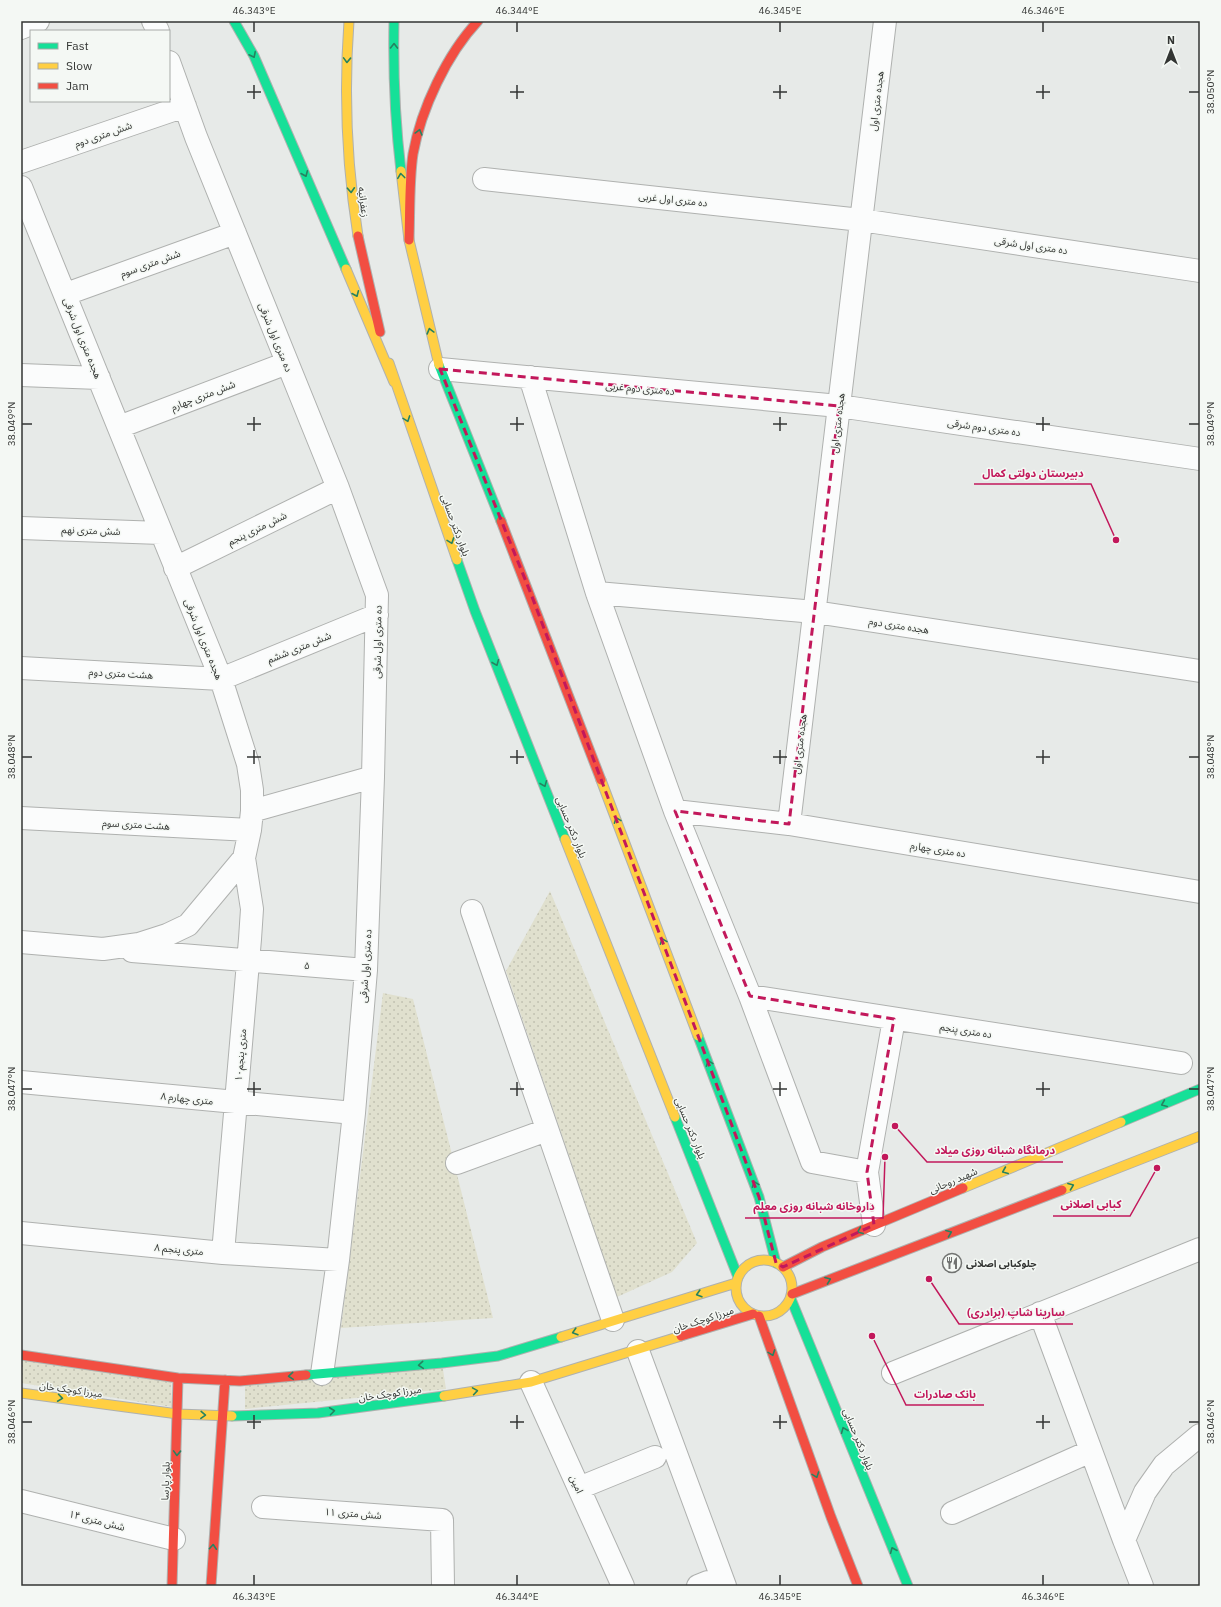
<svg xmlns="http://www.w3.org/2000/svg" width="1221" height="1607" font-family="'IBM Plex Sans','Noto Sans Arabic',sans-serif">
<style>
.grass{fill:url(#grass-dots)}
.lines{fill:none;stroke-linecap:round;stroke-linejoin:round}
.street-casing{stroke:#afb1af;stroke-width:24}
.fast-casing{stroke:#afb1af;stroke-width:11}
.slow-casing{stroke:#afb1af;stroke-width:11}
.jam-casing{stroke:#afb1af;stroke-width:11}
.street{stroke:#fbfcfc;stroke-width:22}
.fast{stroke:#16e098;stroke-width:9}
.slow{stroke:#ffcf43;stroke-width:9}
.jam{stroke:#f24e42;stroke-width:9}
.oneway{stroke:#268260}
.marked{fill:none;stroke:#c2185b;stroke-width:3;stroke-dasharray:8 5;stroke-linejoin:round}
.ticks{fill:none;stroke:#333533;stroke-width:1.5}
.labels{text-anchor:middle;stroke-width:3;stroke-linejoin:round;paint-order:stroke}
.street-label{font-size:10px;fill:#333533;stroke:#f4f8f4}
.poi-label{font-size:10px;font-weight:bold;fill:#333533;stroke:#f4f8f4;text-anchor:start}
.leader{fill:none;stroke:#c2185b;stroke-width:1.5}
.callout-dot{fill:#c2185b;stroke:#f4f8f4;stroke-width:1.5}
.callout-label{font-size:11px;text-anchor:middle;font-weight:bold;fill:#c2185b;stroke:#f4f8f4;stroke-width:3;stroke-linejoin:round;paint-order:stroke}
.neatline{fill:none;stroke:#333533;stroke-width:1.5}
.ticks-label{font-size:10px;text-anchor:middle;fill:#333533}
</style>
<defs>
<pattern id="grass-dots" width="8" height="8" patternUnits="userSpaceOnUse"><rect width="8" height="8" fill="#e0e0ce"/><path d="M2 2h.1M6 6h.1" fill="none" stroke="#c1c1b1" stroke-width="1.8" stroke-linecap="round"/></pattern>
</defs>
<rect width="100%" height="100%" fill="#e7eae8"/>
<path class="grass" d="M 550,891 L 697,1243 L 672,1272 L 617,1297 L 506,971 Z
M 383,993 L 413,999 L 493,1318 L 341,1328 Z
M 21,1355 L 171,1377 L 172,1407 L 21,1383 Z
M 442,1363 L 446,1389 L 245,1409 L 245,1381 Z"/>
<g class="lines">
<defs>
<path id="street" d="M 153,21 L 158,31
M 21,28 L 38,21
M 169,62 L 196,137 L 338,488 L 377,595 L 373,777 L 366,970 L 354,1113 L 338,1260 L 322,1374
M 21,162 L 185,106
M 484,179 L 861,220 L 1200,271
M 21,187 L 221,679 L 248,764 L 252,790 L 252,811 L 250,830 L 244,858 L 188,925 L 167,935 L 139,944 L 103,949 L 21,942
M 66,294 L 235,233
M 440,369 L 839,406 L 1200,459
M 21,375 L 99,378
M 530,377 L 597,593 L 675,811 L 750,996 L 812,1162 L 867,1172
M 119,427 L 287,363
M 21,528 L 161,533
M 175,568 L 338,488
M 597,593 L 815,612 L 1200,671
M 21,668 L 221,679 L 377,615
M 252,811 L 373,777
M 675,811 L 789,824 L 1200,892
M 21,818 L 250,830
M 789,824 L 885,21
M 472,911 L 613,1320
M 132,951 L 366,970
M 750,996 L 1181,1063
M 21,1082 L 354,1113
M 457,1163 L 547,1130
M 874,1225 L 867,1172 L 894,1019
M 21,1233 L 223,1253 L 338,1260
M 223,1253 L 250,939 L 252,909 L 244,858
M 1040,1313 L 1124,1540
M 638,1351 L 725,1586
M 893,1373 L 1200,1249
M 531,1382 L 623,1586
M 579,1488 L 655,1457
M 21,1501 L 174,1539
M 263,1507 L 442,1520 L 443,1586
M 952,1513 L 1091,1451
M 698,1586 L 708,1582
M 1142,1586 L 1124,1540 L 1145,1492 L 1164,1465 L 1200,1435"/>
<path id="fast" d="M 234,21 L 254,56 L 346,269
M 394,21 C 393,71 395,121 401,171
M 439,365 L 501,521
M 457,560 L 475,611 L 565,839
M 698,1036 L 759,1197 L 776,1263
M 675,1117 L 738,1277
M 1121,1122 L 1200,1089
M 791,1299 L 908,1586
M 306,1375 L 442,1363 L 498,1356 L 561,1337
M 232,1416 L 318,1413 L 444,1396"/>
<path id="slow" d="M 349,21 C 344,90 347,167 358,236
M 401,171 L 409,240 L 439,365
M 346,269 L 394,382
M 389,363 L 457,560
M 601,780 L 698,1036
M 565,839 L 675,1117
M 963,1188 L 1121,1122
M 1062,1190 L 1200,1136
M736 1288a28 28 0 1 1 56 0a28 28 0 1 1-56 0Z
M 561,1337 L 736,1283
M 21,1393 L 178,1414 L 232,1416
M 444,1396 L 531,1382 L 681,1336"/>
<path id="jam" d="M 358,236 L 380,332
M 409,240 C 410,213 409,180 413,154 C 421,109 447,54 478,21
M 501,521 L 601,780
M 783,1267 L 822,1247 L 963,1188
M 792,1294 L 1062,1190
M 759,1316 L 831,1517 L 858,1586
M 681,1336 L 753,1314
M 21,1355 L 178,1378 L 240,1381 L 306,1375
M 172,1586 L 178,1378
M 211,1586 L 225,1380"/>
</defs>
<use href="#street" class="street-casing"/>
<use href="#fast" class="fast-casing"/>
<use href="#slow" class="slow-casing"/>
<use href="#jam" class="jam-casing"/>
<use href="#street" class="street"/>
<use href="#fast" class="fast"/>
<use href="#slow" class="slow"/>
<use href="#jam" class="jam"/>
</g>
<defs><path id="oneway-chevron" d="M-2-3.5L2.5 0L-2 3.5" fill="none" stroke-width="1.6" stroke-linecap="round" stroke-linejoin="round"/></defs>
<g class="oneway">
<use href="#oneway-chevron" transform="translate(394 46) rotate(-89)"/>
<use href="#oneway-chevron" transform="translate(253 55) rotate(64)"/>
<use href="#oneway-chevron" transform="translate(347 60) rotate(92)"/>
<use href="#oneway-chevron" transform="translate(419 132) rotate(-75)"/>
<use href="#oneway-chevron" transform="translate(305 174) rotate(67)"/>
<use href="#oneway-chevron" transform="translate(401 176) rotate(-97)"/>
<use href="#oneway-chevron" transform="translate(351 190) rotate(87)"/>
<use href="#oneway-chevron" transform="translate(356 294) rotate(67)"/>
<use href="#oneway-chevron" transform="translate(430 331) rotate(-105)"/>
<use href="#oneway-chevron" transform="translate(407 419) rotate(70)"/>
<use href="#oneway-chevron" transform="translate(451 541) rotate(70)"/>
<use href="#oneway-chevron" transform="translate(496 663) rotate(68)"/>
<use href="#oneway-chevron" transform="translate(544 784) rotate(68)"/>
<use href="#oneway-chevron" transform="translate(617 820) rotate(-111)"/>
<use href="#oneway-chevron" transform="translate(663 941) rotate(-111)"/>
<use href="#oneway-chevron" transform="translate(709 1063) rotate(-111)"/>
<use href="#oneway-chevron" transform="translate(1164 1104) rotate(157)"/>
<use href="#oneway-chevron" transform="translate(1005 1171) rotate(157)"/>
<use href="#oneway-chevron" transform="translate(755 1184) rotate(-111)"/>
<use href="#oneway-chevron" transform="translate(1071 1186) rotate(-21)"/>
<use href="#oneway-chevron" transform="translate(860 1231) rotate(157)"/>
<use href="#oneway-chevron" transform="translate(949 1233) rotate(-21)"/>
<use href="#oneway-chevron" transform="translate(828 1280) rotate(-21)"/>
<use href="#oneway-chevron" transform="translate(699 1294) rotate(163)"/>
<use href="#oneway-chevron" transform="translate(575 1332) rotate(163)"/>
<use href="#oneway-chevron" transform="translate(772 1353) rotate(70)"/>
<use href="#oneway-chevron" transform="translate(421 1365) rotate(175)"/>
<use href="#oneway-chevron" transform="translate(291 1376) rotate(175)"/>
<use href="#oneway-chevron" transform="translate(475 1391) rotate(-9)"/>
<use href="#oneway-chevron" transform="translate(60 1398) rotate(8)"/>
<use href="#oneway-chevron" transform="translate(332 1411) rotate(-7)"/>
<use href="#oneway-chevron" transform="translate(203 1415) rotate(2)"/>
<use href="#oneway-chevron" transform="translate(844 1430) rotate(-112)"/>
<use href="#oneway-chevron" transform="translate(177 1453) rotate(92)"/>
<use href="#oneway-chevron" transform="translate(816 1475) rotate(70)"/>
<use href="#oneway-chevron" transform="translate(213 1547) rotate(-86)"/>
<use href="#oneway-chevron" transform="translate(893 1550) rotate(-113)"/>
</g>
<path class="marked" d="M 440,369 L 839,406 L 789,824 L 675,811 L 750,996 L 894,1019 L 867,1172 L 874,1225 L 783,1267 L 776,1263 L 759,1197 L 531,594 Z"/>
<path class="ticks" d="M 254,22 L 254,32M 517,22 L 517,32M 780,22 L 780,32M 1043,22 L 1043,32M 254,85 L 254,99M 517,85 L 517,99M 780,85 L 780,99M 1043,85 L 1043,99M 247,92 L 261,92M 510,92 L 524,92M 773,92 L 787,92M 1036,92 L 1050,92M 1189,92 L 1199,92M 254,417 L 254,431M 517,417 L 517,431M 780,417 L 780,431M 1043,417 L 1043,431M 22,424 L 32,424M 247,424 L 261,424M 510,424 L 524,424M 773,424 L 787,424M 1036,424 L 1050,424M 1189,424 L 1199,424M 254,750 L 254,764M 517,750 L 517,764M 780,750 L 780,764M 1043,750 L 1043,764M 22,757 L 32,757M 247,757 L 261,757M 510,757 L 524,757M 773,757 L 787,757M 1036,757 L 1050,757M 1189,757 L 1199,757M 254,1082 L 254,1096M 517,1082 L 517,1096M 780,1082 L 780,1096M 1043,1082 L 1043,1096M 22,1089 L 32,1089M 247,1089 L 261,1089M 510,1089 L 524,1089M 773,1089 L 787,1089M 1036,1089 L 1050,1089M 1189,1089 L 1199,1089M 254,1415 L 254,1429M 517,1415 L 517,1429M 780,1415 L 780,1429M 1043,1415 L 1043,1429M 22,1422 L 32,1422M 247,1422 L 261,1422M 510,1422 L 524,1422M 773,1422 L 787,1422M 1036,1422 L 1050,1422M 1189,1422 L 1199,1422M 254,1575 L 254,1585M 517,1575 L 517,1585M 780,1575 L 780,1585M 1043,1575 L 1043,1585"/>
<defs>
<symbol id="restaurant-ring" viewBox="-11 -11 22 22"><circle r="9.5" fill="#f4f8f4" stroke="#727472" stroke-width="1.5"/><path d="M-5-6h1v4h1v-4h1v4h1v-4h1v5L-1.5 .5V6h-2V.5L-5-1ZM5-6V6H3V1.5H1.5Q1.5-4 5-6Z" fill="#727472"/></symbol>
</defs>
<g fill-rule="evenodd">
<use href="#restaurant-ring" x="941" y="1252" width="22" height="22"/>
</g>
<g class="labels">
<g class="street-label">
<text transform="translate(876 101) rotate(-83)" y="4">هجده متری اول</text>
<text transform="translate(103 134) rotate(-19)" y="4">شش متری دوم</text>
<text transform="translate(673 199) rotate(6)" y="4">ده متری اول غربی</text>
<text transform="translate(364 202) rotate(83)" y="4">زعفرانیه</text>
<text transform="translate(1031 245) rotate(8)" y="4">ده متری اول شرقی</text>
<text transform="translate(150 263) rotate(-20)" y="4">شش متری سوم</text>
<text transform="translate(276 337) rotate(68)" y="4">ده متری اول شرقی</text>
<text transform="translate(83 338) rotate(68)" y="4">هجده متری اول شرقی</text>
<text transform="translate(640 388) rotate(5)" y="4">ده متری دوم غربی</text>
<text transform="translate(203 395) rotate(-21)" y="4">شش متری چهارم</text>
<text transform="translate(837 423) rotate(-83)" y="4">هجده متری اول</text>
<text transform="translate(984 427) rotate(8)" y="4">ده متری دوم شرقی</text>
<text transform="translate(456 525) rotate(70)" y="4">بلوار دکتر حسابی</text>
<text transform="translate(257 528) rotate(-26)" y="4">شش متری پنجم</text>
<text transform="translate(91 530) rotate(2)" y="4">شش متری نهم</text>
<text transform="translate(899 625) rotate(9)" y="4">هجده متری دوم</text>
<text transform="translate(204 639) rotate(68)" y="4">هجده متری اول شرقی</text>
<text transform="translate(377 642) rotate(-89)" y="4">ده متری اول شرقی</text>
<text transform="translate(299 647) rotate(-22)" y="4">شش متری ششم</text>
<text transform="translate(121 673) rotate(3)" y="4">هشت متری دوم</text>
<text transform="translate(799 744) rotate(-83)" y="4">هجده متری اول</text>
<text transform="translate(136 824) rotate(3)" y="4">هشت متری سوم</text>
<text transform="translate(572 827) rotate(68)" y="4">بلوار دکتر حسابی</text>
<text transform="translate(938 849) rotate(9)" y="4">ده متری چهارم</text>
<text transform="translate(307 965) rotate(5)" y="4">۵</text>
<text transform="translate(365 966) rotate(-86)" y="4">ده متری اول شرقی</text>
<text transform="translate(966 1030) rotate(9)" y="4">ده متری پنجم</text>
<text transform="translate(240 1055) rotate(-85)" y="4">۱۰متری پنجم</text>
<text transform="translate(187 1098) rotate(6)" y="4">۸ متری چهارم</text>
<text transform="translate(691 1128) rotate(68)" y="4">بلوار دکتر حسابی</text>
<text transform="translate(953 1180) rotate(-23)" y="4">شهید روحانی</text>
<text transform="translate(179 1249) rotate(5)" y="4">۸ متری پنجم</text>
<text transform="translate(703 1319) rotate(-18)" y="4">میرزا کوچک خان</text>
<text transform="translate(71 1389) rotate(8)" y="4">میرزا کوچک خان</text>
<text transform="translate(390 1393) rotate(-8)" y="4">میرزا کوچک خان</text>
<text transform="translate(859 1439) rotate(68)" y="4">بلوار دکتر حسابی</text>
<text transform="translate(165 1481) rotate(-88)" y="4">بلوار پارسا</text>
<text transform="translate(577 1484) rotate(66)" y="4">امین</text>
<text transform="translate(353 1513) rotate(4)" y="4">شش متری ۱۱</text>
<text transform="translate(97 1520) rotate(14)" y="4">شش متری ۱۴</text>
</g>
<g class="poi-label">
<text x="966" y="1267">چلوکبابی اصلانی</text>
</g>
</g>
<path class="leader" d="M1116 540L1091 484H974M895 1126L927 1162H1063M1157 1168L1130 1216H1053M885 1157L883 1218H745M929 1279L959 1324H1073M872 1336L906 1405H984"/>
<g class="callout-dot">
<circle cx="1116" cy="540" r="4"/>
<circle cx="895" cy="1126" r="4"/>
<circle cx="1157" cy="1168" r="4"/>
<circle cx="885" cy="1157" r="4"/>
<circle cx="929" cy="1279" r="4"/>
<circle cx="872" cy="1336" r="4"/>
</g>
<g class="callout-label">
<text x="1033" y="477">دبیرستان دولتی کمال</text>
<text x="995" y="1154">درمانگاه شبانه روزی میلاد</text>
<text x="1091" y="1208">کبابی اصلانی</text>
<text x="814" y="1210">داروخانه شبانه روزی معلم</text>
<text x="1016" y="1316">سارینا شاپ (برادری)</text>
<text x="945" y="1398">بانک صادرات</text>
</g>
<rect width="1221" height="1607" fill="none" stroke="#f4f8f4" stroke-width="44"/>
<rect x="30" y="30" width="140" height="72" fill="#f4f8f4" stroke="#a7aaa7"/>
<rect x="38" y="43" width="20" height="6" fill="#16e098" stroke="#a7aaa7"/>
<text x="66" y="50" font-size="12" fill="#333533">Fast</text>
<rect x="38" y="63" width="20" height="6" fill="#ffcf43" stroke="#a7aaa7"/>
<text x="66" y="70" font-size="12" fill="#333533">Slow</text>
<rect x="38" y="83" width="20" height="6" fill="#f24e42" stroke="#a7aaa7"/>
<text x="66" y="90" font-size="12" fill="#333533">Jam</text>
<g transform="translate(1171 50)" stroke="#f4f8f4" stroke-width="3" paint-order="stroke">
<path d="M0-3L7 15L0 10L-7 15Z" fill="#333533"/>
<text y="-6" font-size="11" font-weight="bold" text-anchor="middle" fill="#333533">N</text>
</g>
<rect x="22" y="22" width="1177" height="1563" class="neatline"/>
<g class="ticks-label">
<text x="254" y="14">46.343°E</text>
<text x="517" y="14">46.344°E</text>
<text x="780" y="14">46.345°E</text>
<text x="1043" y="14">46.346°E</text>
<text transform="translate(1210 92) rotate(-90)" y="4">38.050°N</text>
<text transform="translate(11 424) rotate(-90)" y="4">38.049°N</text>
<text transform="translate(1210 424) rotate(-90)" y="4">38.049°N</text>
<text transform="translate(11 757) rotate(-90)" y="4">38.048°N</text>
<text transform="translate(1210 757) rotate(-90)" y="4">38.048°N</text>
<text transform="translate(11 1089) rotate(-90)" y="4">38.047°N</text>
<text transform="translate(1210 1089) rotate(-90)" y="4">38.047°N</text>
<text transform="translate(11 1422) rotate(-90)" y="4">38.046°N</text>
<text transform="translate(1210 1422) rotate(-90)" y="4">38.046°N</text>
<text x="254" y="1600">46.343°E</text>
<text x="517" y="1600">46.344°E</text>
<text x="780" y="1600">46.345°E</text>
<text x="1043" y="1600">46.346°E</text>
</g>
</svg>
